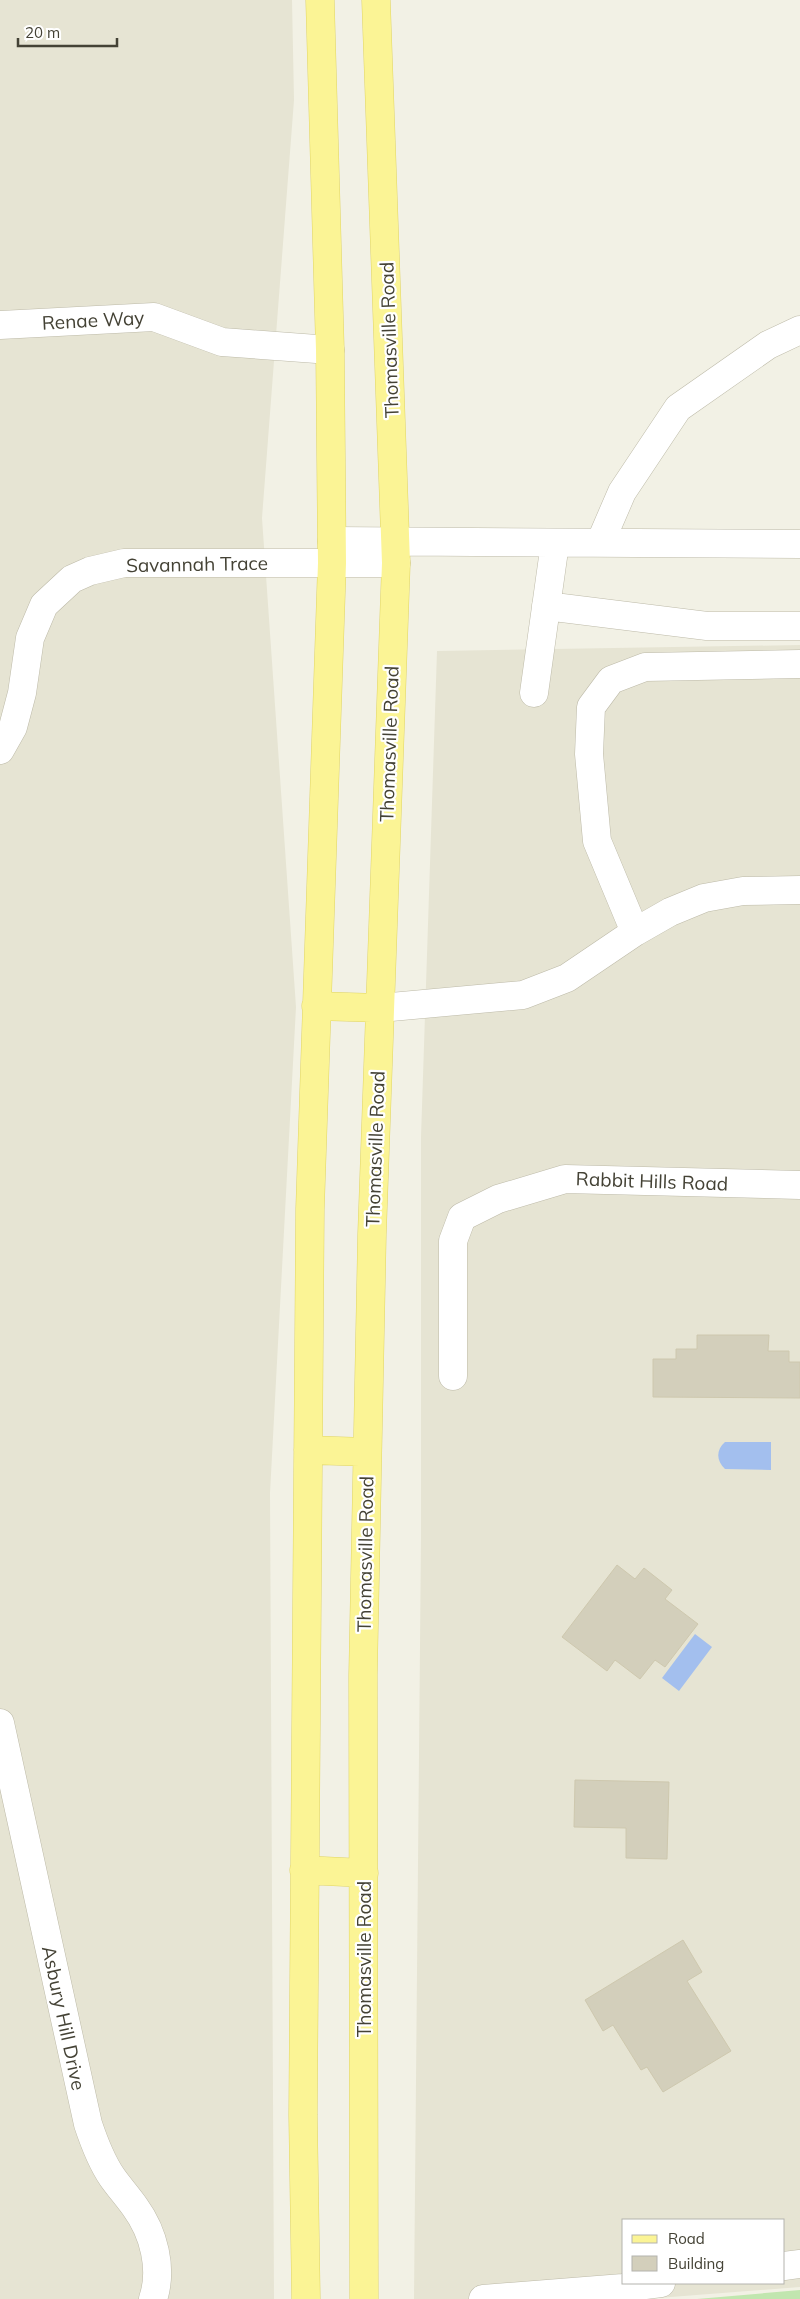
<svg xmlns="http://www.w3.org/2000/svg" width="800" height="2299" font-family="Mulish,sans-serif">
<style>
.residential{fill:#e6e4d3;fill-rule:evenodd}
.green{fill:#c1e6af}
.water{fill:#a3bfee}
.building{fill:#d3cfbb;stroke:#cec8ae}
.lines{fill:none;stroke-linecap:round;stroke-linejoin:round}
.minor-casing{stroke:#bdbaa8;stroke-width:29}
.major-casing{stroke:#e0d566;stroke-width:29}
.minor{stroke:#fff;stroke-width:28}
.major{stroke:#fbf495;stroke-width:28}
.labels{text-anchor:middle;stroke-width:4.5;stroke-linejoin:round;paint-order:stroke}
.street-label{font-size:19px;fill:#444235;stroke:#fff}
</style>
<rect width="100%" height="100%" fill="#f2f1e5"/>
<path class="residential" d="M 0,0 L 292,0 L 294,100 L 262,518 L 296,1007 L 270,1493 L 274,2299 L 0,2299 Z
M 800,645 L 800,2287 L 645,2299 L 414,2299 L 421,1537 L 421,1137 L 437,651 ZM 624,2220 L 784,2220 L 784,2283 L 624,2283 Z"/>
<path class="green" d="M 800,2290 L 800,2299 L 697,2299 Z"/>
<path class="water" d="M 725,1442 L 771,1442 L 771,1470 L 725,1469 C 716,1460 716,1450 725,1442 Z
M 695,1634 L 712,1647 L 679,1691 L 662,1678 Z"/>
<path class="building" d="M 697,1335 L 769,1335 L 768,1351 L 789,1351 L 789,1362 L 800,1362 L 800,1398 L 653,1397 L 653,1359 L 676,1359 L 676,1349 L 697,1349 Z
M 617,1565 L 635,1579 L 644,1568 L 672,1590 L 665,1599 L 698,1624 L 665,1667 L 655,1660 L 640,1679 L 615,1660 L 607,1671 L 562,1637 Z
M 575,1780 L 669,1782 L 667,1859 L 626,1858 L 626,1828 L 574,1827 Z
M 683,1940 L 702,1972 L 687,1981 L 731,2051 L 663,2092 L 647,2067 L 641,2070 L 613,2025 L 603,2031 L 585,2000 Z"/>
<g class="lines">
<defs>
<path id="minor" d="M 0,325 L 154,317 L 222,342 L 330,350
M 332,541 L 800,544
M 600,543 L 622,492 L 678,408 L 768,345 L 800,330
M 546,606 L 707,626 L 800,626
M 534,693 L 555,543
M 0,750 L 13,727 L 22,693 L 30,638 L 44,605 L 72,579 L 90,571 L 124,563 L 396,563
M 635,932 L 597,841 L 589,754 L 591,707 L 611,680 L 645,667 L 800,664
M 380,1008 L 523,995 L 567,978 L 635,932 L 670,912 L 704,898 L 743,891 L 800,890
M 453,1376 L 453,1241 L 462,1217 L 498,1199 L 565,1179 L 800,1185
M 0,1723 L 88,2124 C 94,2142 101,2161 112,2177 C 119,2187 128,2197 135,2207 C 154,2233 163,2269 153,2299
M 784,2266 L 800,2264
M 483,2299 L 623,2288 L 661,2283"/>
<path id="major" d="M 316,1006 L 380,1008
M 308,1450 L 367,1452
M 304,1870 L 364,1873
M 306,2299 L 303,2115 L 310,1209 L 332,563 L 330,350 L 320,0
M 364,2299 L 363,1675 L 372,1234 L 396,563 L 376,0"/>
</defs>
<use href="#minor" class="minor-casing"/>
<use href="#major" class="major-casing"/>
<use href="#minor" class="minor"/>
<use href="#major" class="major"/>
</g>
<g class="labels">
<g class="street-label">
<text transform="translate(93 320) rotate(-3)" y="7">Renae Way</text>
<text transform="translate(389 340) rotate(-92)" y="7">Thomasville Road</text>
<text transform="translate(197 564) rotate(-1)" y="7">Savannah Trace</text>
<text transform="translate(389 744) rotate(-88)" y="7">Thomasville Road</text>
<text transform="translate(375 1149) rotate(-88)" y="7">Thomasville Road</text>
<text transform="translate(652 1181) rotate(2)" y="7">Rabbit Hills Road</text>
<text transform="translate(365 1554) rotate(-89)" y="7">Thomasville Road</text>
<text transform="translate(364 1959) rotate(-90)" y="7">Thomasville Road</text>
<text transform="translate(64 2018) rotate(78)" y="7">Asbury Hill Drive</text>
</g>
</g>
<rect x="622" y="2219" width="162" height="65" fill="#ffffff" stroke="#b4b3ae"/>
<rect x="632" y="2235" width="25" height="8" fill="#fbf495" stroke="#b4b3ae"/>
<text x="668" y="2244" font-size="15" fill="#444235">Road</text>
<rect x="632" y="2256" width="25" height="15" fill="#d3cfbb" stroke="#b4b3ae"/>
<text x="668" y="2269" font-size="15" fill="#444235">Building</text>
<path d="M18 38v8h99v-8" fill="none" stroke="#444235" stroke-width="2.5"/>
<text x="25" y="38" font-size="15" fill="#444235" stroke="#ffffff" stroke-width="4" paint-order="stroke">20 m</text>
</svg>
